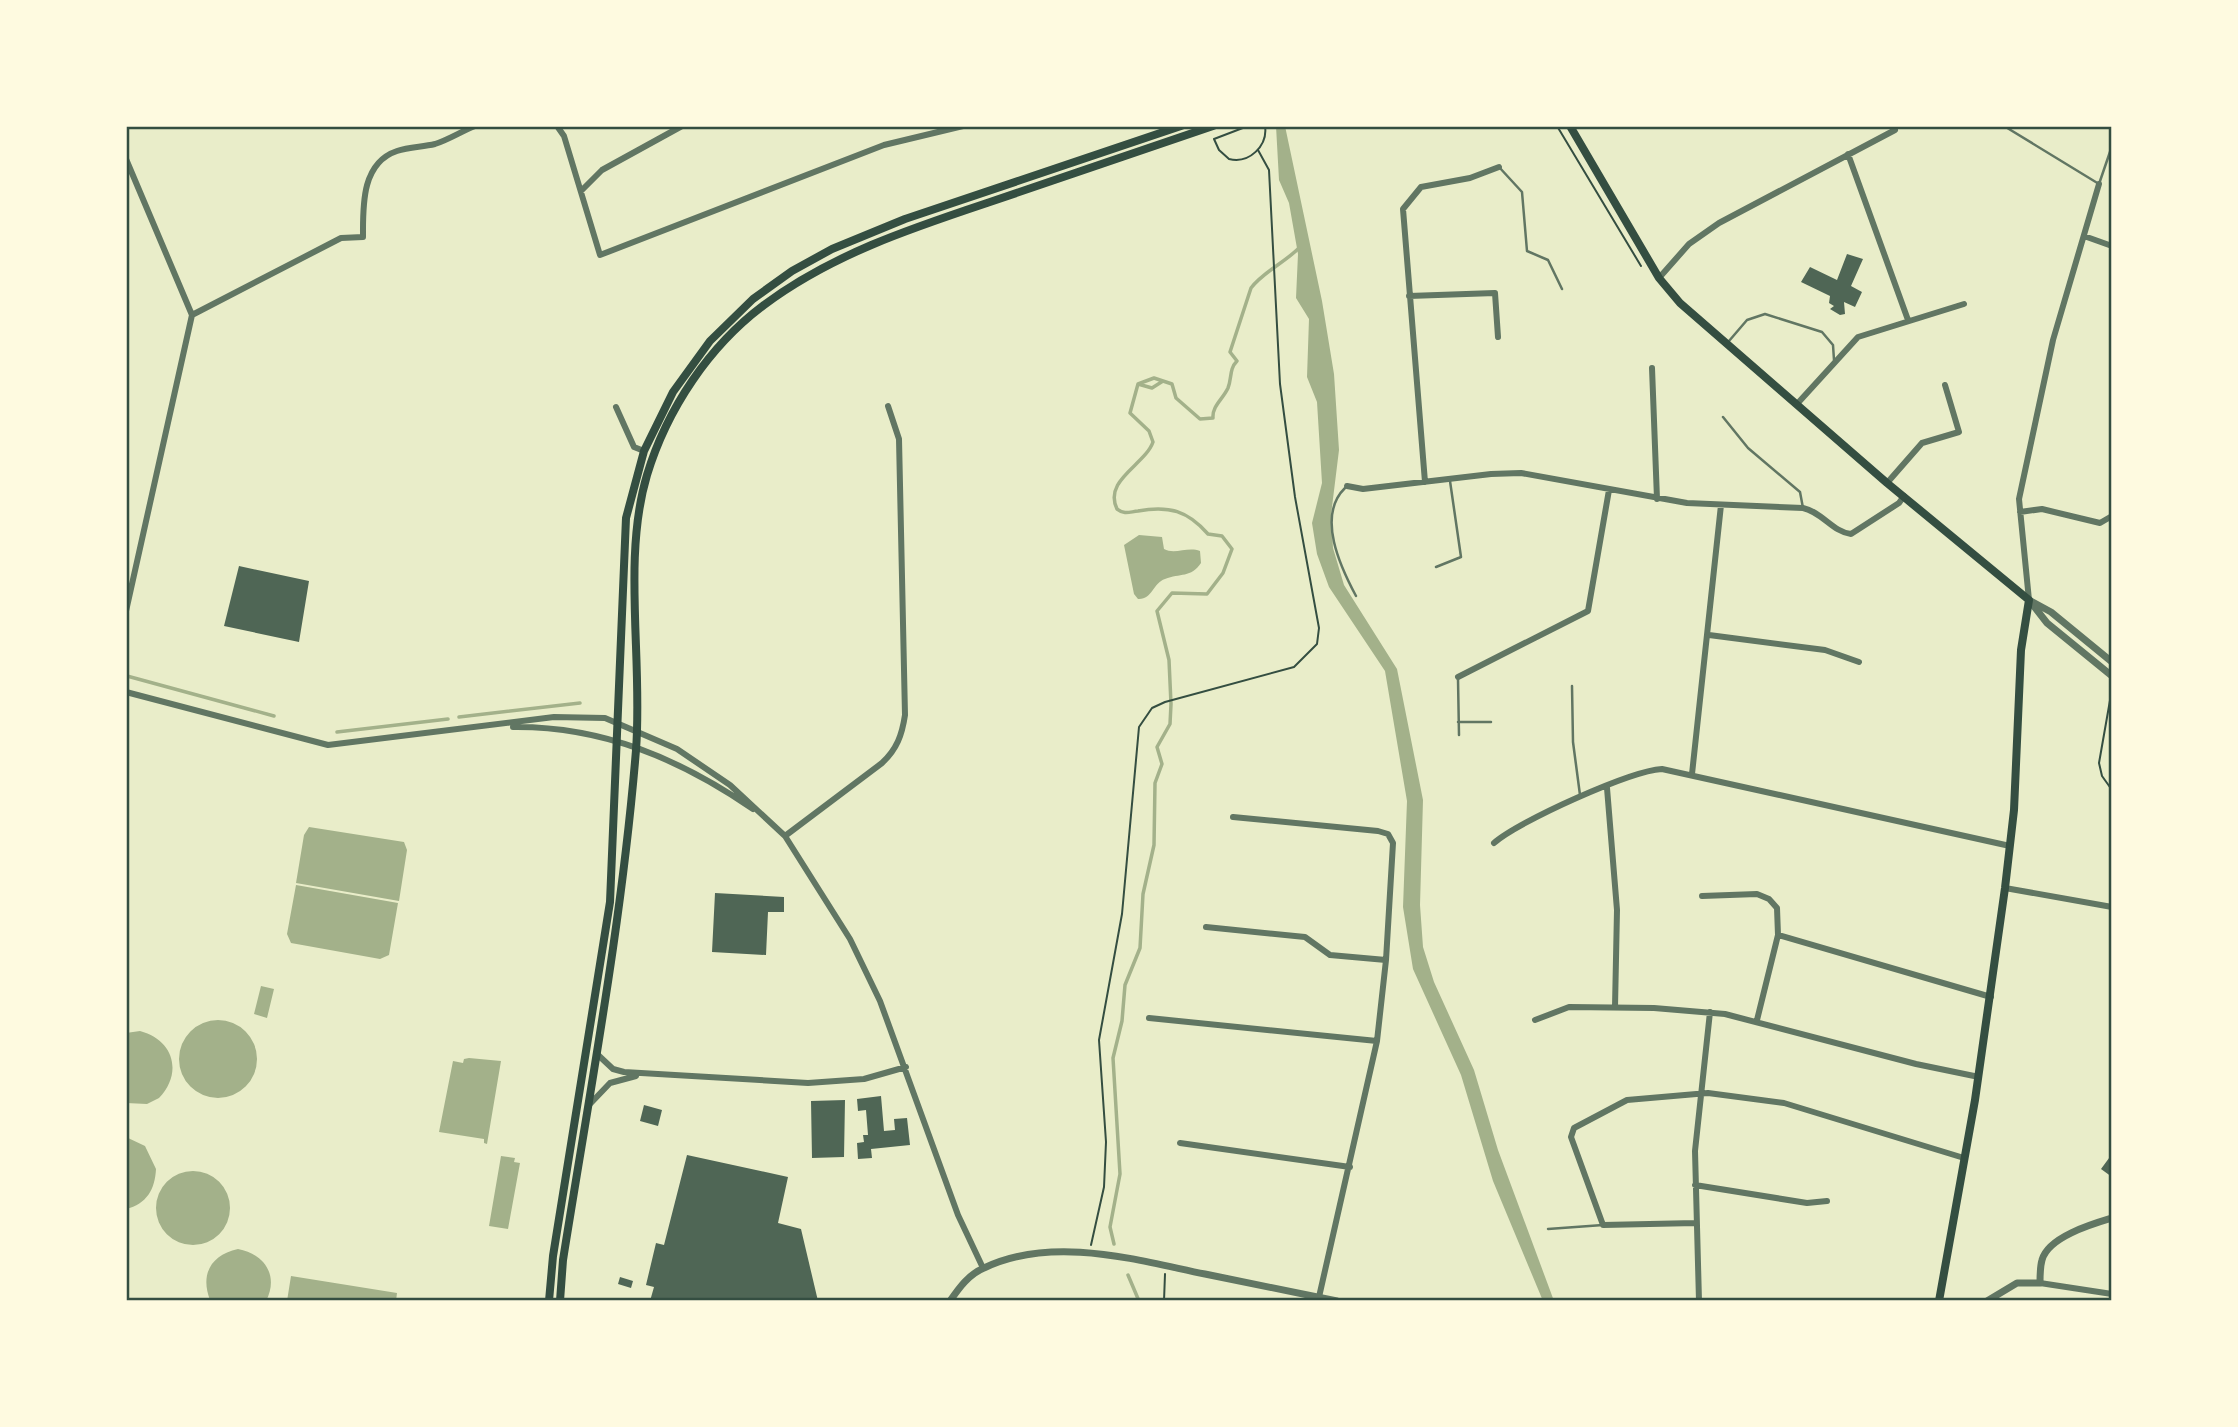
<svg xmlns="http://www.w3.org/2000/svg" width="2238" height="1427" font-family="Signika,sans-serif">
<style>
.water{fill:#a3b18a}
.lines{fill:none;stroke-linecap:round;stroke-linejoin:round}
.stream{stroke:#a3b18a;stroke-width:3.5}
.building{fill:#4f6655}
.path{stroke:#344e41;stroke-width:2}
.service{stroke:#617663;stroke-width:2.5}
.minor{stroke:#617663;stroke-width:6}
.tertiary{stroke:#617663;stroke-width:7}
.secondary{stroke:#344e41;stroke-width:8}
.neatline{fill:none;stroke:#344e41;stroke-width:2.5}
</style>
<rect width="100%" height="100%" fill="#e9edc9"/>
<path class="water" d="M 1276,126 L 1285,126 L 1322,301 L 1334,374 L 1339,450 L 1331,515 L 1333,548 L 1344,585 L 1397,669 L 1423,800 L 1420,905 L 1423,947 L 1434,982 L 1474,1070 L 1498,1150 L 1554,1301 L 1543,1301 L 1493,1181 L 1461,1075 L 1413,969 L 1403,907 L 1407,801 L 1385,671 L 1329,587 L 1317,554 L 1312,523 L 1322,483 L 1317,402 L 1307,377 L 1309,319 L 1296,298 L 1298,254 L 1289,203 L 1279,180 Z
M 1139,535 L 1162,537 L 1164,549 C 1175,555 1188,546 1200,551 L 1201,563 C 1191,578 1180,573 1165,579 C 1153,583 1152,600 1138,599 L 1134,594 L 1124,545 Z
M 309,827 L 404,842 L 407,850 L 399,901 L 296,883 L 304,835 Z
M 296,885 L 398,903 L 389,955 L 380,959 L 291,943 L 287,934 Z
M 261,986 L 274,989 L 267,1018 L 254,1014 Z
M179 1059a39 39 0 1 1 78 0a39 39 0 1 1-78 0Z
M 140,1031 C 174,1040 183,1073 159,1098 L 147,1104 L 126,1103 L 126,1033 Z
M 469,1058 L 501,1061 L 487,1144 L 484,1143 L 484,1139 L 439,1132 L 453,1061 L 463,1063 L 464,1059 Z
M 126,1137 L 145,1146 L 156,1169 C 155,1189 147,1204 126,1209 Z
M 501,1156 L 515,1158 L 514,1162 L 520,1163 L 508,1229 L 489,1226 Z
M156 1208a37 37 0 1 1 74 0a37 37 0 1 1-74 0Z
M 238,1249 C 265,1254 279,1276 266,1301 L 210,1300 C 200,1274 211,1255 238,1249 Z
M 291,1276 L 397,1293 L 396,1301 L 287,1301 Z"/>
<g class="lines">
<path class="stream" d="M 1138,384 L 1152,388 L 1163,381
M 127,676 L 274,716
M 459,717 L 580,703
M 337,732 L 448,719
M 1114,1244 L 1110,1227 L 1120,1174 L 1113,1058 L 1122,1021 L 1125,985 L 1140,948 L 1143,894 L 1154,845 L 1155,783 L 1162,764 L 1157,747 L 1170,724 L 1171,704 L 1169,660 L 1157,611 L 1172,593 L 1207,594 L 1223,573 L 1232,549 L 1222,536 L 1208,534 C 1188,511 1169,505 1138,511 C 1129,512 1125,515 1117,509 C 1103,480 1145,465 1153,442 L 1149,431 L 1130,413 L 1138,384 L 1154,378 L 1172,384 L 1176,398 L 1200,419 L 1213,418 C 1212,406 1223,399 1228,388 C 1232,378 1229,369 1237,361 L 1230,352 L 1251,288 C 1263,272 1284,263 1299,248
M 1128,1275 L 1139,1301"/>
</g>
<path class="building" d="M 1847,254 L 1863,259 L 1851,286 L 1862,292 L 1855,307 L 1844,302 L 1845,314 L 1840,315 L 1830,309 L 1834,306 L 1829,303 L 1830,296 L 1801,282 L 1810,267 L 1837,280 Z
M 239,566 L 309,581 L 299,642 L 224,626 Z
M 715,893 L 784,897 L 784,912 L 768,912 L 766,955 L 712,952 Z
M 881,1096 L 884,1131 L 895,1130 L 894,1119 L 907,1118 L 910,1145 L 871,1149 L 872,1158 L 858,1159 L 857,1143 L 864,1142 L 863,1135 L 868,1135 L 866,1110 L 858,1111 L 857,1099 Z
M 845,1100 L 844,1157 L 812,1158 L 811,1101 Z
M 644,1105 L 662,1110 L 658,1126 L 640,1121 Z
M 2112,1154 L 2112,1177 L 2101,1169 Z
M 687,1155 L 788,1177 L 778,1223 L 801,1229 L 818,1301 L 650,1301 L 654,1287 L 646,1285 L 656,1243 L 664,1245 Z
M 620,1277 L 633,1281 L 631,1288 L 618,1284 Z"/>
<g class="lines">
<path class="path" d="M 1248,126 L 1214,139 L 1219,150 L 1229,159 C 1249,164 1268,146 1265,126
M 1557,126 L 1641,266
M 2112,689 L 2099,763 L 2102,776 L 2112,790
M 1091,1245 L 1104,1187 L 1106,1142 L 1099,1040 L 1122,914 L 1139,727 L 1152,708 L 1165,702 L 1294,667 L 1317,644 L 1319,628 L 1295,497 L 1280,384 L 1269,170 L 1258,150
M 1164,1301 L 1165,1274"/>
<path class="service" d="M 2004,126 L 2099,184 L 2112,146
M 1499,167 L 1522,192 L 1527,251 L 1548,260 L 1562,289
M 1729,341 L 1747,320 L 1765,314 L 1822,332 L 1833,345 L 1834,360
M 1723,417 L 1748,448 L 1800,492 L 1803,508
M 1345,488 C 1316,516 1341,568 1356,596
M 1436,567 L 1461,557 L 1450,481
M 1458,679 L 1459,735
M 1572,686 L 1573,742 L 1580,795
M 1458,722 L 1491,722
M 1548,1229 L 1603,1225"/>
<path class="minor" d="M 557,126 L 564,136 L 600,255 L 884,145 L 963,126
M 1848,154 L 1908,320
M 126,159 L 192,315 L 126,611
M 581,191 L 602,170 L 682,126
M 2084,236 L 2112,246
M 1659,278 L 1689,244 L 1719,223 L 1895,130
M 1409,296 L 1495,293 L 1498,337
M 192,315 L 341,238 L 363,237 C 363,207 361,163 397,151 C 409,147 422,147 435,144 C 448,140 462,131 475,126
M 1652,368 L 1657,499
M 1797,404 L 1858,337 L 1964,304
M 616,407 L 634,447 L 644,451
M 1425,482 L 1403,209 L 1421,187 L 1470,178 L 1499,167
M 1887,483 L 1922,443 L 1959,432 L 1945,385
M 1347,486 L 1363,489 L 1491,474 L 1521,473 L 1687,503 L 1803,508 C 1822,512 1833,532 1851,534 L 1899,503 L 1904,496
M 2020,512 L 2042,509 L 2100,523 L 2112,516
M 2029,600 L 2019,499 L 2053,340 L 2099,184
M 1709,635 L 1825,650 L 1859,662
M 1458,677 L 1588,611 L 1609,490
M 126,692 L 328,745 L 554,717 L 605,718 L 677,749 L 730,785 L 785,836 L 850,939 L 880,1001 L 958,1215 L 983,1268
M 513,727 C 603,726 680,759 753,809
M 1692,774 L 1721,505
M 1607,788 L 1617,910 L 1615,1007
M 1233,817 L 1378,831 L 1388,834 L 1393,843 L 1386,960 L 1377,1041 L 1319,1297
M 785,836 L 882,763 C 897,749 902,735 905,715 L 899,439 L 888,406
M 1494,843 C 1519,821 1630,771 1662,769 L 2010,846
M 2005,888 L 2112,907
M 1702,896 L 1757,894 L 1769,899 L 1777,908 L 1778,935 L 1757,1020
M 1206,927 L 1305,937 L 1330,955 L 1386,960
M 1778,935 L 1991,997
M 1149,1018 L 1377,1041
M 1535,1020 L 1569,1007 L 1654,1008 L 1725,1014 L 1916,1064 L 1979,1077
M 597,1054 L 613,1069 L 624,1072 L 808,1083 L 864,1079 L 906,1067
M 589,1105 L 610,1083 L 636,1076
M 1180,1143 L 1350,1167
M 1695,1185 L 1807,1203 L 1827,1201
M 1696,1223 L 1603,1225 L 1571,1137 L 1574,1128 L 1627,1100 L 1708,1093 L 1784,1103 L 1964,1158
M 2040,1283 L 2112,1294
M 1699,1301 L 1695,1151 L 1710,1012"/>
<path class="tertiary" d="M 2029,600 L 2047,623 L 2112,676
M 2029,600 L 2051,612 L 2112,662
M 950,1301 C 959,1288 969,1274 984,1268 C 1053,1235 1136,1260 1205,1274 C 1249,1283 1293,1292 1337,1301
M 1987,1301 L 2017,1283 L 2040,1283 C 2040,1275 2040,1267 2042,1260 C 2048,1237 2092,1224 2112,1218"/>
<path class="secondary" d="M 1570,126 L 1659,278 L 1680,303 L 1887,483 L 2029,600 L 2021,650 L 2014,810 L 2005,888 L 1975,1100 L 1939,1301
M 549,1301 L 553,1256 L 610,902 L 626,518 L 644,451 L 673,392 L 710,341 L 753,299 L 792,271 L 832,249 L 905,219 L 1181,126
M 560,1301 L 563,1260 C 590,1090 622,922 636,750 C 643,660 622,559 647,475 C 667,409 709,346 764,305 C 831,255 909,229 987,203 C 1062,177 1138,152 1213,126"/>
</g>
<rect width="2238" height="1427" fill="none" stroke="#fefae0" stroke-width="256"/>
<rect x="128" y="128" width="1982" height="1171" class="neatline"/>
</svg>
